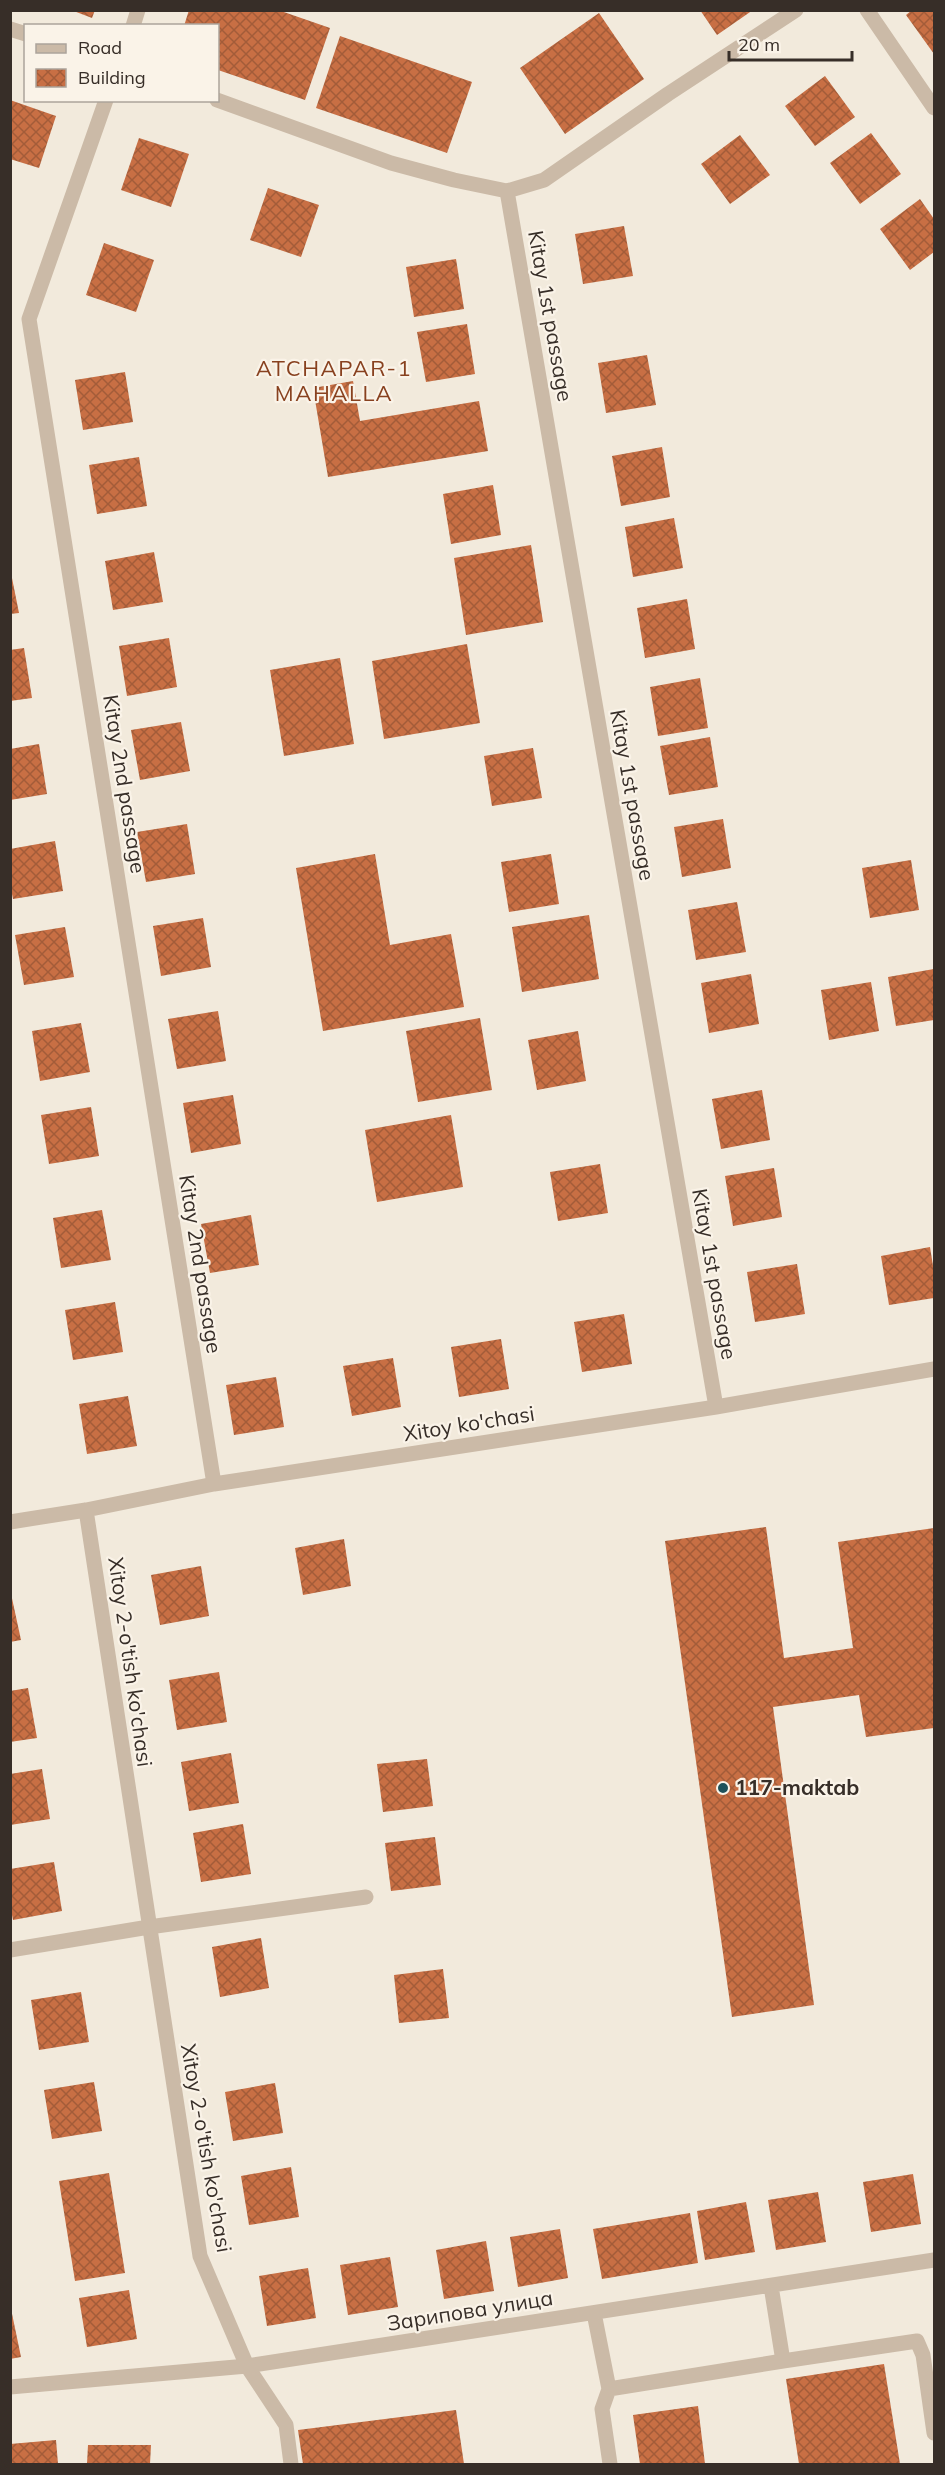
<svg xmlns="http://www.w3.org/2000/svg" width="945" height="2475" font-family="Mulish,sans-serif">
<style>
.building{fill:url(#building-cross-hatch)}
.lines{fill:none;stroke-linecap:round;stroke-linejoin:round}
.minor{stroke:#cbbaa7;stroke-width:15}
.poi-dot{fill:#1d515a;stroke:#faf3e8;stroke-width:2}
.labels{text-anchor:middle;stroke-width:4.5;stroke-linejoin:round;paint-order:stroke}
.street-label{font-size:21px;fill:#372e28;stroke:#faf3e8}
.poi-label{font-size:21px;font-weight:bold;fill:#372e28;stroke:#faf3e8;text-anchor:start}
.neighbourhood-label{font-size:22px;letter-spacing:1.5px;fill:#88411f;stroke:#faf3e8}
</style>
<defs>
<pattern id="building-cross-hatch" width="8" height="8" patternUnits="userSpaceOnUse" patternTransform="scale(1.5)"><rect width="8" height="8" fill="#c86f44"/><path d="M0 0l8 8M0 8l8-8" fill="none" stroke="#a35c39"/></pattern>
</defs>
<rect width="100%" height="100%" fill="#f2eadc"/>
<path class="building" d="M 71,10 L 95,10 L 92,18 Z
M 189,10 L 278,10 L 330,28 L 305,100 L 218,70 L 218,26 L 184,26 Z
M 700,10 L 753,10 L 717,35 Z
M 912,10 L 934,10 L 934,54 L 906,15 Z
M 599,13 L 644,79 L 565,134 L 520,68 Z
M 340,36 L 472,82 L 447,153 L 316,108 Z
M 825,76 L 855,117 L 815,146 L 785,106 Z
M 10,100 L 56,116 L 39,168 L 10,159 Z
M 871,133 L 901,174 L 860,204 L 830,163 Z
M 740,135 L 770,175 L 730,204 L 701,164 Z
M 139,138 L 189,154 L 171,207 L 121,190 Z
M 268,188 L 319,205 L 301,257 L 250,240 Z
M 920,199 L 934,219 L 934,252 L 910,270 L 880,229 Z
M 624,226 L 633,276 L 583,284 L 575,234 Z
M 104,243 L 154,260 L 136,312 L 86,295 Z
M 456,259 L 464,309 L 414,317 L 406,267 Z
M 467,324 L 475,374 L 426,382 L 417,332 Z
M 647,355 L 656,405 L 606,413 L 598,363 Z
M 125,372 L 133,422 L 83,430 L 75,380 Z
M 353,381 L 360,421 L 479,401 L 488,451 L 328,477 L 313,388 Z
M 662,447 L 670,497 L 621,506 L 612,456 Z
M 139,457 L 147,506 L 97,514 L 89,465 Z
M 493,485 L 501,535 L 451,544 L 443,494 Z
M 674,518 L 683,568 L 633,577 L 625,527 Z
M 531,545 L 543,622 L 466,635 L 454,558 Z
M 154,552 L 163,602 L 113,610 L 105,561 Z
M 10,568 L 19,613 L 10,614 Z
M 687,599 L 695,649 L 645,658 L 637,608 Z
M 169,638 L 177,687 L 127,696 L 119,646 Z
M 467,644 L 480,723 L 384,739 L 372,661 Z
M 24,648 L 32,698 L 10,701 L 10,650 Z
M 340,658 L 354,744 L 284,756 L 270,670 Z
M 700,678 L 708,728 L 658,736 L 650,687 Z
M 181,722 L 190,771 L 140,780 L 131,730 Z
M 710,737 L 718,787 L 669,795 L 660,746 Z
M 39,744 L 47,794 L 10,800 L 10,749 Z
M 533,748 L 542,798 L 492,806 L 484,756 Z
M 723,819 L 731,868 L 682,877 L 674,827 Z
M 187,824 L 195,874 L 146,882 L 137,832 Z
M 55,841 L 63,891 L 13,899 L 10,884 L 10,849 Z
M 375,854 L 390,945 L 451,934 L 464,1007 L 323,1031 L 296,868 Z
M 551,854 L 559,904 L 509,912 L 501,862 Z
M 911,860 L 919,910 L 870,918 L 862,868 Z
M 737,902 L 746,952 L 696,960 L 688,910 Z
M 589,915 L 599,979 L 522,992 L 512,927 Z
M 203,918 L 211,967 L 161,976 L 153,926 Z
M 65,927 L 74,977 L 24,985 L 15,935 Z
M 934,969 L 934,1020 L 896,1026 L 888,977 Z
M 751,974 L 759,1024 L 709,1033 L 701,983 Z
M 871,982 L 879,1031 L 829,1040 L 821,990 Z
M 218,1011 L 226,1061 L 177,1069 L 168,1019 Z
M 480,1018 L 492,1090 L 418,1102 L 406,1031 Z
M 81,1023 L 90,1072 L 40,1081 L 32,1031 Z
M 578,1031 L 586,1081 L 537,1090 L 528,1040 Z
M 762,1090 L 770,1140 L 721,1149 L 712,1099 Z
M 233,1095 L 241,1144 L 191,1153 L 183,1103 Z
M 91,1107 L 99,1156 L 49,1164 L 41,1115 Z
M 451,1115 L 463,1187 L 377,1202 L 365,1130 Z
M 600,1164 L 608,1213 L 558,1221 L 550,1172 Z
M 774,1168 L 782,1217 L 733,1226 L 725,1176 Z
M 102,1210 L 111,1260 L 61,1268 L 53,1218 Z
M 251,1215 L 259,1265 L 210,1273 L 201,1224 Z
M 930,1247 L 934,1272 L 934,1298 L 889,1305 L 881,1256 Z
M 797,1264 L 805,1314 L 755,1322 L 747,1272 Z
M 115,1302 L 123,1352 L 73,1360 L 65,1310 Z
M 624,1314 L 632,1364 L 582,1372 L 574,1322 Z
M 501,1339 L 509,1389 L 459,1397 L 451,1347 Z
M 393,1358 L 401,1407 L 352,1416 L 343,1366 Z
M 276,1377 L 284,1427 L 234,1435 L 226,1385 Z
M 128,1396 L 137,1446 L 87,1454 L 79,1404 Z
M 766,1527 L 784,1658 L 853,1648 L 838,1542 L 934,1528 L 934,1728 L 866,1737 L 859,1695 L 773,1707 L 814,2005 L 732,2017 L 665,1541 Z
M 344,1539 L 351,1586 L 303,1595 L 295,1548 Z
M 201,1566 L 209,1616 L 160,1625 L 151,1575 Z
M 10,1589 L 21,1640 L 10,1642 Z
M 219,1672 L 227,1722 L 177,1730 L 169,1680 Z
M 28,1688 L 37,1738 L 10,1742 L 10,1691 Z
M 231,1753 L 239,1803 L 189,1811 L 181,1762 Z
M 427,1759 L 433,1806 L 383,1812 L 377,1764 Z
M 42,1769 L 50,1819 L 10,1825 L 10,1774 Z
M 243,1824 L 251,1874 L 201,1882 L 193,1833 Z
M 435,1837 L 441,1885 L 391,1891 L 385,1843 Z
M 54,1862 L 62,1911 L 13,1920 L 10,1905 L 10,1869 Z
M 261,1938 L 269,1988 L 220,1997 L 212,1947 Z
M 443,1969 L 449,2018 L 399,2023 L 394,1975 Z
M 81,1992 L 89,2042 L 39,2050 L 31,2000 Z
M 94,2082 L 102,2131 L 52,2139 L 44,2090 Z
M 275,2083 L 283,2133 L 233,2141 L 225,2092 Z
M 291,2167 L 299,2217 L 249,2225 L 241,2176 Z
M 109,2173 L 125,2273 L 75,2281 L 59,2181 Z
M 913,2174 L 921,2224 L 871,2232 L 863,2182 Z
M 818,2192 L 826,2242 L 776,2250 L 768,2200 Z
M 746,2202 L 755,2252 L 705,2260 L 697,2211 Z
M 690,2213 L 698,2263 L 602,2279 L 593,2229 Z
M 560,2229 L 568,2278 L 518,2287 L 510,2237 Z
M 486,2241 L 494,2291 L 444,2299 L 436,2250 Z
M 390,2257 L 398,2307 L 348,2315 L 340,2265 Z
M 308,2268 L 316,2318 L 267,2326 L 259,2276 Z
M 129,2290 L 137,2339 L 87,2347 L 79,2298 Z
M 10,2304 L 21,2357 L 10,2359 Z
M 884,2364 L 900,2464 L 799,2464 L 786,2379 Z
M 698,2406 L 705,2464 L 640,2464 L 633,2415 Z
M 456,2410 L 464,2464 L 303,2464 L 298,2430 Z
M 56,2440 L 58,2464 L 10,2464 L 10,2444 Z
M 88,2445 L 151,2445 L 150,2464 L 87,2464 Z"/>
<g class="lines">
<path class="minor" d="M 867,10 L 934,108
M 133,26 L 138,10
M 10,29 L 26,34
M 106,100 L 29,319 L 214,1484
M 217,100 L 391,163 L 454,180 L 507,191 L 544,180 L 668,94 L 796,10
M 507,191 L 716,1407
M 86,1510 L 200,2256 L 247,2366 L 286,2425 L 291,2464
M 10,1522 L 86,1510 L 214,1484 L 716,1407 L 934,1369
M 10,1950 L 149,1927 L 366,1897
M 594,2313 L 609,2389
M 783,2361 L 917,2341 L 923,2355 L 934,2433
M 10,2387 L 247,2366 L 934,2260
M 610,2464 L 602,2409 L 609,2389 L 783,2361 L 771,2286"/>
</g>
<circle class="poi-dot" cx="723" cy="1788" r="6"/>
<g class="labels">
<g class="street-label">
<text transform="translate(550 316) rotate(80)" y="7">Kitay 1st passage</text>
<text transform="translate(124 784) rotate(81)" y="7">Kitay 2nd passage</text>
<text transform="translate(632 795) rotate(80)" y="7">Kitay 1st passage</text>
<text transform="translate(200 1264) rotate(81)" y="7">Kitay 2nd passage</text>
<text transform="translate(714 1274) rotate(80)" y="7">Kitay 1st passage</text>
<text transform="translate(469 1424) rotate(-9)" y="7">Xitoy ko'chasi</text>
<text transform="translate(130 1662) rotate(82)" y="7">Xitoy 2-o'tish ko'chasi</text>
<text transform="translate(206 2148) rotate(80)" y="7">Xitoy 2-o'tish ko'chasi</text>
<text transform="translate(470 2311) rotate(-9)" y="7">Зарипова улица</text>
</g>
<g class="poi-label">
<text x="735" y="1795">117-maktab</text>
</g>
<g class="neighbourhood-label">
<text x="334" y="376">ATCHAPAR-1<tspan x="334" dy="25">MAHALLA</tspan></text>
</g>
</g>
<rect width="945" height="2475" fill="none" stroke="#372e28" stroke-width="24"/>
<rect x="24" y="24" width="195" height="78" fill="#faf3e8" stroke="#aca49b" stroke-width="1.5"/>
<rect x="36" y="44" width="30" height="9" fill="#cbbaa7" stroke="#aca49b" stroke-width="1.5"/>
<text x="78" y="54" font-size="18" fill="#372e28">Road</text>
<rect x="36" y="69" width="30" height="18" fill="url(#building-cross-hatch)" stroke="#aca49b" stroke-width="1.5"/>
<text x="78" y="84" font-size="18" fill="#372e28">Building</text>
<path d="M729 51v9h123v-9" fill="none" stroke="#372e28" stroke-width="3"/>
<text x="738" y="51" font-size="18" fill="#372e28" stroke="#faf3e8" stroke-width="4.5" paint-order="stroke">20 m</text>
</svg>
